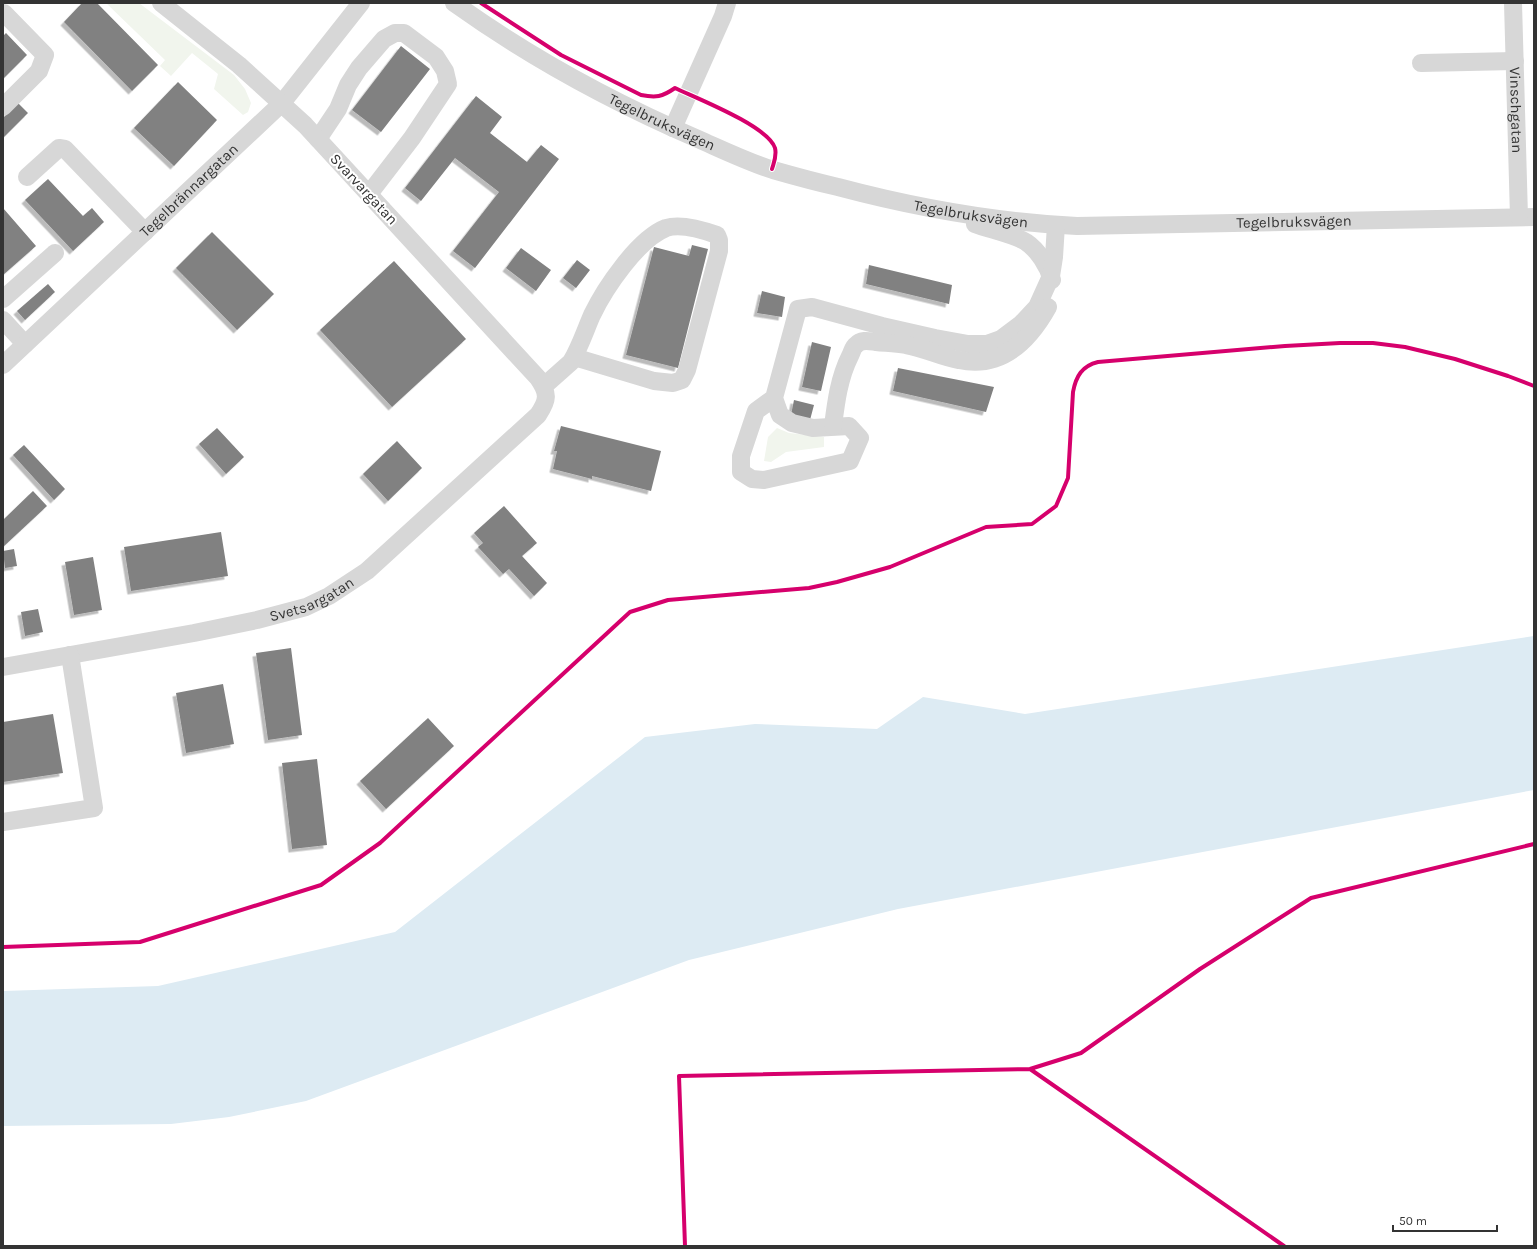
<svg xmlns="http://www.w3.org/2000/svg" width="1537" height="1249" font-family="Karla,sans-serif">
<style>
.green{fill:#f1f5ed}
.water{fill:#ddebf3}
.building{fill:#818181;filter:url(#shadow)}
.lines{fill:none;stroke-linecap:round;stroke-linejoin:round}
.minor{stroke:#d7d7d7;stroke-width:18}
.cycleway-casing{stroke:#fff;stroke-width:6}
.cycleway{stroke:#d6006c;stroke-width:4}
.labels{text-anchor:middle;stroke-width:4;stroke-linejoin:round;paint-order:stroke}
.street-label{font-size:15px;fill:#333;stroke:#fff}
</style>
<defs>
<filter id="shadow"><feDropShadow dx="-3.5" dy="3.5" stdDeviation="0" flood-color="#0004"/></filter>
</defs>
<rect width="100%" height="100%" fill="#fff"/>
<path class="green" d="M 106,3 L 139,3 L 234,75 L 245,89 L 251,103 L 248,112 L 243,115 L 214,89 L 218,74 L 192,53 L 171,76 L 160,66 L 165,60 Z
M 777,428 L 789,433 L 824,437 L 824,447 L 786,452 L 771,462 L 764,461 L 768,437 Z"/>
<path class="water" d="M 1534,636 L 1534,790 L 898,909 L 689,960 L 306,1101 L 229,1117 L 171,1124 L 3,1126 L 3,991 L 158,986 L 395,932 L 645,737 L 755,724 L 877,729 L 923,697 L 1025,714 Z"/>
<path class="building" d="M 82,3 L 97,3 L 158,65 L 132,91 L 64,22 Z
M 6,33 L 27,55 L 3,79 L 3,36 Z
M 401,46 L 430,69 L 381,132 L 352,110 Z
M 178,82 L 217,120 L 174,166 L 134,128 Z
M 476,96 L 502,117 L 490,133 L 527,162 L 541,145 L 559,159 L 475,268 L 453,251 L 499,192 L 455,158 L 421,201 L 405,188 Z
M 18,103 L 28,113 L 3,138 L 3,118 Z
M 48,179 L 83,216 L 92,208 L 104,222 L 73,251 L 25,200 Z
M 3,208 L 36,246 L 3,275 Z
M 212,232 L 274,294 L 237,330 L 176,268 Z
M 692,245 L 708,249 L 678,368 L 626,355 L 654,247 L 689,256 Z
M 521,248 L 551,270 L 536,291 L 506,268 Z
M 577,260 L 590,270 L 576,288 L 563,278 Z
M 394,261 L 466,339 L 392,407 L 320,330 Z
M 869,265 L 952,285 L 949,304 L 866,284 Z
M 48,284 L 55,292 L 25,320 L 17,311 Z
M 762,291 L 785,297 L 782,317 L 757,313 Z
M 812,342 L 831,347 L 821,391 L 802,387 Z
M 898,368 L 994,387 L 986,412 L 893,391 Z
M 794,400 L 814,405 L 810,420 L 791,415 Z
M 561,426 L 661,451 L 651,491 L 592,476 L 592,479 L 553,469 L 557,451 L 554,451 Z
M 217,428 L 244,457 L 226,474 L 199,444 Z
M 397,441 L 422,468 L 388,501 L 363,474 Z
M 24,445 L 65,489 L 54,500 L 13,455 Z
M 33,491 L 47,506 L 3,547 L 3,520 Z
M 504,506 L 537,543 L 522,556 L 547,583 L 534,596 L 509,569 L 503,574 L 478,547 L 483,543 L 474,533 Z
M 221,532 L 228,576 L 131,591 L 124,547 Z
M 14,549 L 17,566 L 5,568 L 3,551 Z
M 93,557 L 102,610 L 74,615 L 65,562 Z
M 38,609 L 43,632 L 25,636 L 21,612 Z
M 291,648 L 302,735 L 268,740 L 256,653 Z
M 223,684 L 234,744 L 186,753 L 176,693 Z
M 53,714 L 63,773 L 3,782 L 3,722 Z
M 428,718 L 454,746 L 386,809 L 360,781 Z
M 317,759 L 327,845 L 292,849 L 282,763 Z"/>
<g class="lines">
<g class="minor">
<path id="s1" d="M 454,3 C 531,58 612,102 698,139 C 723,150 748,162 773,170 C 794,176 816,182 838,187 C 917,208 996,222 1077,226 L 1534,217"/>
<path id="s2" d="M 1513,3 L 1519,217"/>
<path d="M 1421,63 L 1515,61"/>
<path d="M 3,107 L 39,71 L 45,55 L 4,13"/>
<path d="M 673,128 L 723,16 L 727,3"/>
<path d="M 318,139 L 338,109 L 348,85 L 359,68 L 384,39 L 395,33 L 404,33 L 436,57 L 445,71 L 448,84 L 412,138 L 369,194"/>
<path d="M 27,177 L 59,148 L 65,149 L 145,232"/>
<path d="M 975,224 C 988,229 1016,235 1026,242 C 1038,250 1048,266 1052,280"/>
<path d="M 3,299 L 55,253"/>
<path d="M 3,320 L 25,344"/>
<path id="s3" d="M 3,365 L 282,103 L 361,3"/>
<path d="M 544,386 L 571,362 C 580,347 585,331 592,315 C 605,288 638,239 666,228 C 681,223 703,230 717,235 L 719,240 L 719,251 L 687,370 L 682,380 L 673,383 L 654,381 L 574,357"/>
<path d="M 774,398 L 756,411 L 741,456 L 741,472 L 752,479 L 764,480 L 850,461 L 860,438 L 849,426 L 813,428 L 792,423 L 780,415 L 774,398 L 798,309 L 812,307 L 882,326 L 935,338 L 968,344 L 987,344 L 1001,339 L 1021,324 L 1037,307 L 1051,276 L 1054,257 L 1056,225"/>
<path d="M 833,426 C 836,402 839,378 850,356 C 852,352 853,347 856,345 C 861,339 869,341 876,342 C 886,343 896,343 906,345 C 924,348 941,357 959,360 C 1001,369 1029,341 1048,307"/>
<path id="s4" d="M 3,667 L 194,633 L 257,620 L 306,607 L 329,596 L 367,571 L 538,415 C 548,400 549,394 538,378 L 305,125 L 239,65 L 161,3"/>
<path d="M 3,822 L 94,808 L 70,655"/>
</g>
<defs>
<path id="cycleway" d="M 481,3 L 561,55 L 641,95 C 656,98 662,97 675,88 C 696,98 768,126 775,148 C 777,156 774,162 772,169
M 3,947 L 140,942 L 321,885 L 380,843 L 630,612 L 668,600 L 809,588 L 837,582 L 890,567 L 986,527 L 1032,524 L 1056,506 L 1068,478 L 1073,392 C 1076,376 1082,366 1098,362 L 1285,346 L 1340,343 L 1373,343 L 1405,347 L 1455,359 L 1508,376 L 1534,386
M 1030,1069 L 1284,1246
M 685,1246 L 679,1076 L 1030,1069 L 1081,1053 L 1200,969 L 1311,898 L 1534,844"/>
</defs>
<use href="#cycleway" class="cycleway-casing"/>
<use href="#cycleway" class="cycleway"/>
</g>
<g class="labels">
<g class="street-label">
<text dy="5" stroke="none"><textPath href="#s2" startOffset="107">Vinschgatan</textPath></text>
<text dy="5" stroke="none"><textPath href="#s1" startOffset="240">Tegelbruksvägen</textPath></text>
<text transform="translate(364 189) rotate(47)" y="5">Svarvargatan</text>
<text dy="5" stroke="none"><textPath href="#s3" startOffset="255">Tegelbrännargatan</textPath></text>
<text dy="5" stroke="none"><textPath href="#s1" startOffset="564">Tegelbruksvägen</textPath></text>
<text dy="5" stroke="none"><textPath href="#s1" startOffset="888">Tegelbruksvägen</textPath></text>
<text dy="5" stroke="none"><textPath href="#s4" startOffset="317">Svetsargatan</textPath></text>
</g>
</g>
<rect width="1537" height="1249" fill="none" stroke="#333333" stroke-width="8"/>
<path d="M1393 1225v6h104v-6" fill="none" stroke="#333333" stroke-width="2"/>
<text x="1399" y="1225" font-size="12" fill="#333333" stroke="#ffffff" stroke-width="3" paint-order="stroke">50 m</text>
</svg>
